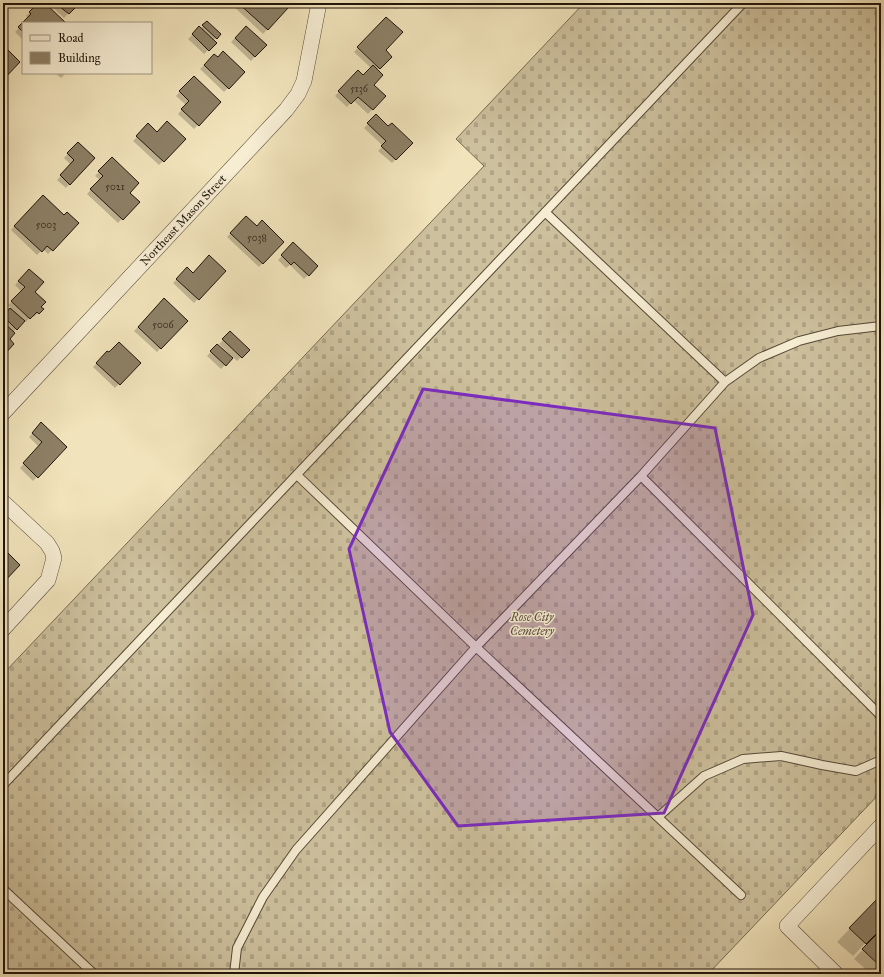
<svg xmlns="http://www.w3.org/2000/svg" width="884" height="977" font-family="'IM FELL Great Primer',serif">
<style>
.cemetery{fill:url(#cemetery-stones);stroke:#766a53}
.shadow{fill:#0003}
.building{fill:#8d8066;stroke:#201409}
.lines{fill:none;stroke-linecap:round;stroke-linejoin:round}
.service-casing{stroke:#544836;stroke-width:10}
.minor-casing{stroke:#544836;stroke-width:16}
.service{stroke:#f6edd3;stroke-width:8}
.minor{stroke:#f6edd3;stroke-width:15}
.marked{fill:#7b2cbf;fill-opacity:0.2;stroke:#7b2cbf;stroke-width:3;stroke-linejoin:round}
.labels{text-anchor:middle;stroke-width:3;stroke-linejoin:round;paint-order:stroke}
.number-label{font-size:10px;fill:#3b2f20}
.street-label{font-size:12px;fill:#201409;stroke:#f6edd3}
.park-label{font-size:12px;font-style:italic;fill:#5d503d;stroke:#f6edd3}
</style>
<defs>
<pattern id="cemetery-stones" width="16" height="16" patternUnits="userSpaceOnUse"><rect width="16" height="16" fill="#cdc09d"/><path d="M2 7V4a2 2 0 0 1 4 0v3zM10 15v-3a2 2 0 0 1 4 0v3z" fill="#b0a486"/></pattern>
</defs>
<rect width="100%" height="100%" fill="#f1e3bb"/>
<filter id="stains"><feTurbulence type="fractalNoise" baseFrequency=".005" numOctaves="4"/><feColorMatrix values="0 0 0 0 .2 0 0 0 0 .09 0 0 0 0 .02 0 0 0 .5 -.17"/></filter>
<radialGradient id="worn" r=".72"><stop offset=".6" stop-color="#630" stop-opacity="0"/><stop offset="1" stop-color="#630" stop-opacity=".3"/></radialGradient>
<path class="cemetery" d="M 584,3 L 881,3 L 881,792 L 708,974 L 3,974 L 3,674 L 484,166 L 456,139 Z"/>
<path class="shadow" d="M 39,3 L 43,3 L 64,23 L 24,23 L 28,18 L 26,16 Z
M 48,3 L 72,3 L 70,5 L 73,8 L 64,18 Z
M 230,3 L 281,3 L 287,9 L 263,34 Z
M 390,3 L 401,3 L 396,9 Z
M 386,18 L 384,50 L 390,57 L 377,70 L 373,85 L 385,96 L 368,114 L 353,100 L 347,107 L 335,96 L 358,71 L 363,76 L 371,68 L 354,52 Z
M 207,22 L 220,34 L 213,41 L 215,43 L 204,54 L 188,39 L 199,28 L 200,29 Z
M 23,24 L 23,40 L 15,32 Z
M 246,27 L 265,45 L 251,61 L 231,42 Z
M 214,55 L 244,72 L 224,92 L 200,69 Z
M 55,73 L 66,73 L 61,78 Z
M 194,77 L 220,102 L 194,129 L 178,114 L 186,105 L 176,96 Z
M 376,116 L 388,128 L 411,143 L 392,163 L 378,151 L 383,146 L 364,128 Z
M 148,125 L 157,133 L 185,139 L 159,165 L 133,141 Z
M 78,143 L 94,158 L 66,188 L 57,180 L 71,165 L 64,158 Z
M 112,158 L 129,193 L 138,202 L 118,223 L 87,194 L 100,180 L 95,176 Z
M 43,196 L 64,216 L 77,223 L 48,254 L 43,249 L 37,255 L 11,230 Z
M 246,217 L 256,227 L 283,242 L 259,267 L 227,237 Z
M 293,244 L 317,266 L 304,279 L 290,265 L 286,268 L 278,260 Z
M 187,269 L 193,274 L 224,271 L 194,303 L 173,283 Z
M 29,270 L 34,292 L 40,307 L 42,309 L 34,317 L 32,315 L 26,322 L 24,320 L 13,332 L 8,339 L 3,354 L 3,317 L 11,308 L 8,305 L 22,292 L 15,285 Z
M 164,300 L 186,321 L 157,352 L 134,331 Z
M 230,333 L 248,350 L 237,361 L 219,344 Z
M 217,345 L 231,359 L 221,369 L 207,356 Z
M 107,353 L 139,363 L 115,388 L 93,367 Z
M 41,424 L 66,447 L 33,481 L 20,468 L 39,447 L 29,437 Z
M 881,896 L 881,933 L 878,930 L 853,956 L 837,942 Z
M 881,942 L 881,971 L 878,974 L 871,974 L 854,959 L 867,945 Z"/>
<path class="building" d="M 38,3 L 45,3 L 66,23 L 23,23 L 23,32 L 18,27 L 31,14 L 29,12 Z
M 55,3 L 74,3 L 71,5 L 75,8 L 69,14 Z
M 238,3 L 282,3 L 288,8 L 268,30 Z
M 386,17 L 403,32 L 386,50 L 392,57 L 380,69 L 357,47 Z
M 207,21 L 221,34 L 217,39 L 202,25 Z
M 199,26 L 217,43 L 209,51 L 192,34 Z
M 246,26 L 267,45 L 255,57 L 235,38 Z
M 4,46 L 20,62 L 3,80 L 3,48 Z
M 223,51 L 245,72 L 229,89 L 204,65 L 214,54 L 218,57 Z
M 373,65 L 383,75 L 374,85 L 386,96 L 373,110 L 358,97 L 351,104 L 338,91 L 358,70 L 363,75 Z
M 194,76 L 221,102 L 199,126 L 181,109 L 189,101 L 179,91 Z
M 376,114 L 388,126 L 392,123 L 413,143 L 396,160 L 381,146 L 386,141 L 367,123 Z
M 167,121 L 186,139 L 164,162 L 136,136 L 148,123 L 157,132 Z
M 78,142 L 95,158 L 70,185 L 60,175 L 74,160 L 67,153 Z
M 112,157 L 139,183 L 130,193 L 140,202 L 123,220 L 90,189 L 103,176 L 98,171 Z
M 43,195 L 64,215 L 67,212 L 79,223 L 53,251 L 47,246 L 42,252 L 14,226 Z
M 246,216 L 257,226 L 262,220 L 284,242 L 263,264 L 230,233 Z
M 293,242 L 318,266 L 309,276 L 294,262 L 291,265 L 281,255 Z
M 209,255 L 226,271 L 199,300 L 176,279 L 187,267 L 193,273 Z
M 29,269 L 44,282 L 35,292 L 46,302 L 41,307 L 44,309 L 39,314 L 37,312 L 30,319 L 11,301 L 25,287 L 18,281 Z
M 164,298 L 188,321 L 161,349 L 138,327 Z
M 10,308 L 25,321 L 17,330 L 3,316 Z
M 3,322 L 15,333 L 10,339 L 14,344 L 3,356 Z
M 230,331 L 250,350 L 242,358 L 222,339 Z
M 119,342 L 141,363 L 120,385 L 96,363 L 107,351 L 109,352 Z
M 217,344 L 233,358 L 226,366 L 210,351 Z
M 41,422 L 67,447 L 38,478 L 23,463 L 42,442 L 32,433 Z
M 4,549 L 20,565 L 3,583 L 3,550 Z
M 881,895 L 881,929 L 866,944 L 849,928 Z
M 876,935 L 881,940 L 881,967 L 862,949 Z"/>
<g class="lines">
<defs>
<path id="service" d="M 545,212 L 725,382
M 297,475 L 476,647 L 741,895
M 641,476 L 881,716
M 3,785 L 743,3
M 658,817 L 704,776 L 743,759 L 781,756 L 822,765 L 856,771 L 881,760
M 3,889 L 94,974
M 234,974 L 237,948 L 263,897 L 296,850 L 476,647 L 641,476 L 725,382 L 759,358 L 799,341 L 838,331 L 881,326"/>
<g id="minor">
<path id="s1" d="M 3,413 L 286,110 L 298,94 L 304,81 L 319,3"/>
<path d="M 3,502 L 47,543 L 52,551 L 54,558 L 48,580 L 3,629"/>
<path d="M 836,974 L 787,926 L 881,826"/>
</g>
</defs>
<use href="#service" class="service-casing"/>
<use href="#minor" class="minor-casing"/>
<use href="#service" class="service"/>
<use href="#minor" class="minor"/>
</g>
<path class="marked" d="M 423,389 L 715,428 L 753,615 L 664,813 L 458,826 L 390,732 L 349,549 Z"/>
<g class="labels">
<g class="number-label">
<text x="359" y="92">5136</text>
<text x="115" y="190">5021</text>
<text x="46" y="228">5003</text>
<text x="257" y="241">5038</text>
<text x="163" y="328">5006</text>
</g>
<g class="street-label">
<text dy="4" stroke="none"><textPath href="#s1" startOffset="264">Northeast Mason Street</textPath></text>
</g>
<g class="park-label">
<text x="532" y="621">Rose City<tspan x="532" dy="14">Cemetery</tspan></text>
</g>
</g>
<rect width="884" height="977" fill="none" stroke="#f1e3bb" stroke-width="16"/>
<rect x="4" y="4" width="876" height="969" fill="none" stroke="#201409" stroke-width="2"/>
<rect x="8" y="8" width="868" height="961" fill="none" stroke="#201409"/>
<rect x="22" y="22" width="130" height="52" fill="#f6edd3" stroke="#a09682"/>
<rect x="30" y="35" width="20" height="6" fill="#f6edd3" stroke="#a09682"/>
<text x="58" y="42" font-size="12" fill="#201409">Road</text>
<rect x="30" y="52" width="20" height="12" fill="#8d8066" stroke="#a09682"/>
<text x="58" y="62" font-size="12" fill="#201409">Building</text>
<rect width="100%" height="100%" filter="url(#stains)"/>
<rect width="100%" height="100%" fill="url(#worn)"/>
</svg>
